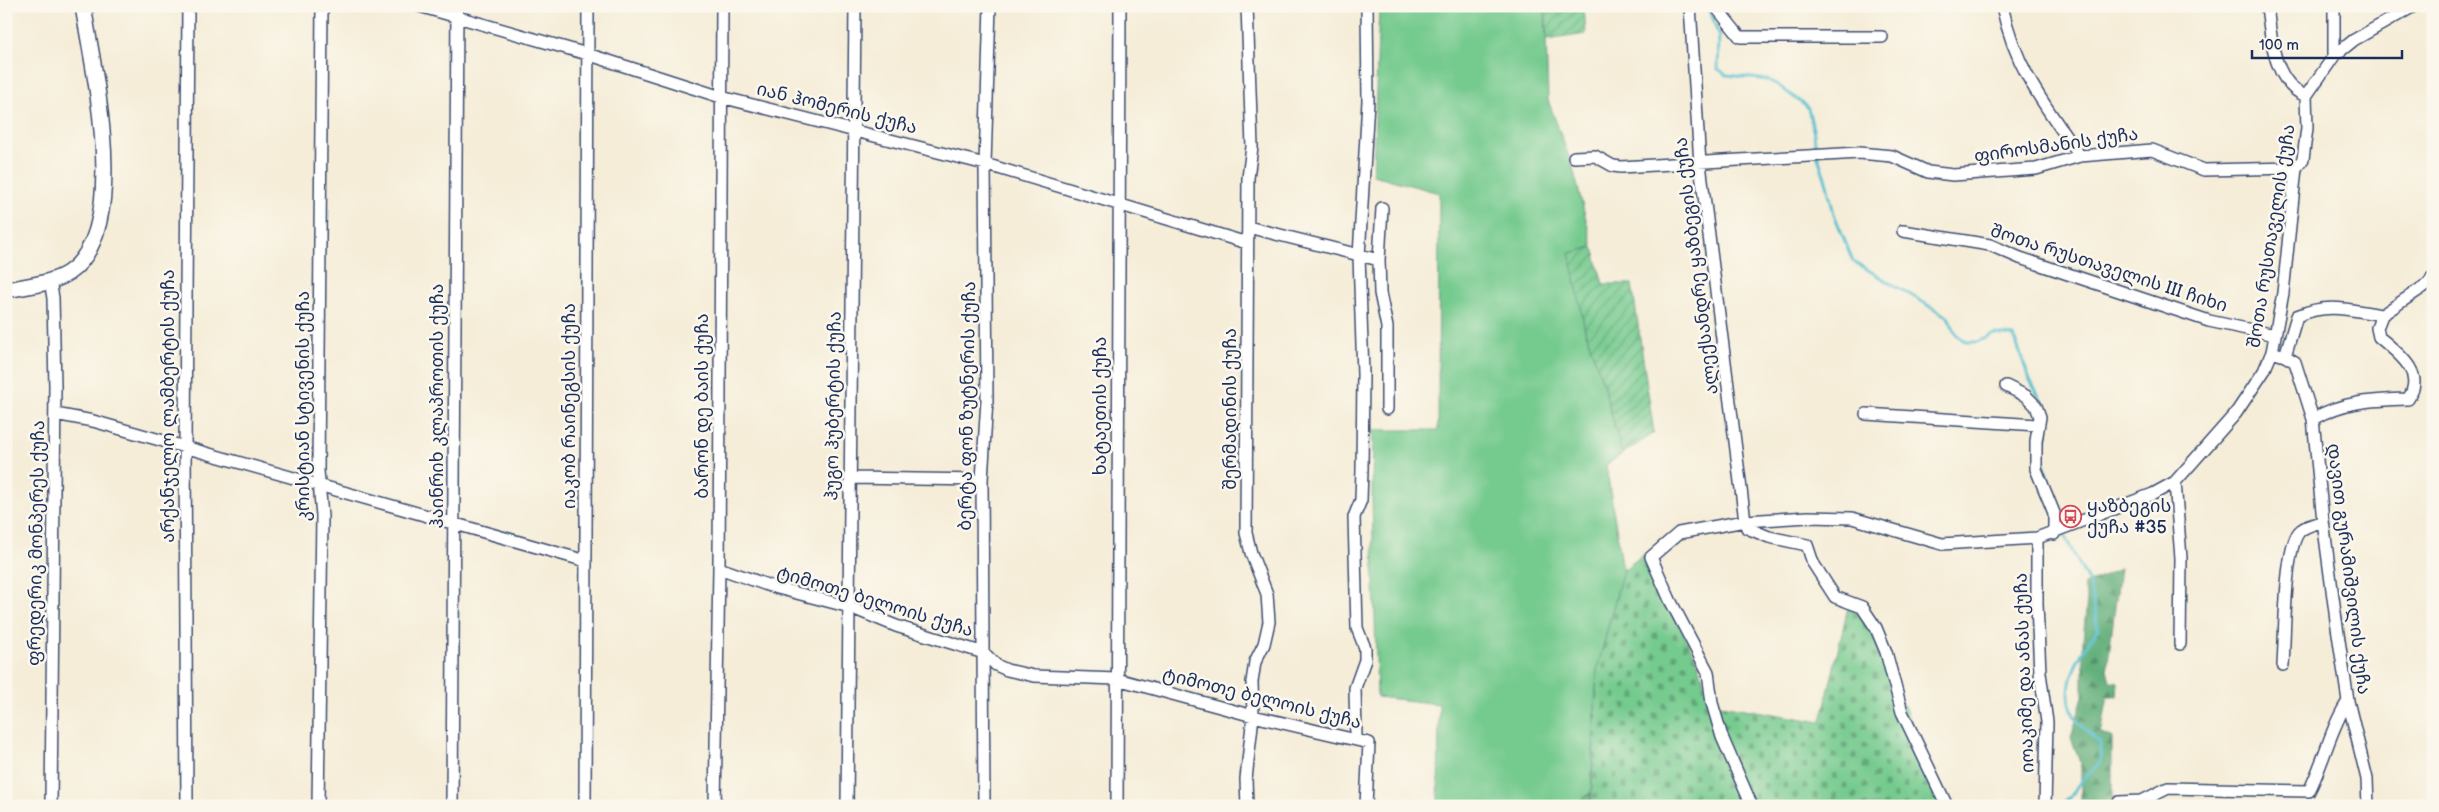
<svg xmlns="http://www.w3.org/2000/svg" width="2439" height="812" font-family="'Balsamiq Sans','Noto Sans Georgian',sans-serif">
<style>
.green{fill:#75ca8e;stroke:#487c76}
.forest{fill:url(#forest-firs);stroke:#3e6e6c}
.cemetery{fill:url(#cemetery-stones);stroke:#487c76}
.garden{fill:url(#garden-furrows);stroke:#487c76}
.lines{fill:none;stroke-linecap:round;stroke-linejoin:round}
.stream{stroke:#55c0d0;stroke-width:3}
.minor-casing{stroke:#3c4c70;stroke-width:14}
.tertiary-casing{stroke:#3c4c70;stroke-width:18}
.minor{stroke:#fff;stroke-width:11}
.tertiary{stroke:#fff;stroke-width:15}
.labels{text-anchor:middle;stroke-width:5;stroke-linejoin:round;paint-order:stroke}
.street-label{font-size:18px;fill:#1b2f5e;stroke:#fbf7ec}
.poi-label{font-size:18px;fill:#1b2f5e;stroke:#fbf7ec;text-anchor:start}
</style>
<defs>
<pattern id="forest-firs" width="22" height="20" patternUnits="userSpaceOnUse" patternTransform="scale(1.25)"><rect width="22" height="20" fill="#60ae79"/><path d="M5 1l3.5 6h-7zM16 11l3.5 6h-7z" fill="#4e8e66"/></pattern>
<pattern id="cemetery-stones" width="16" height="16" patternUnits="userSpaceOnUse" patternTransform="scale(1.25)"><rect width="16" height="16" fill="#75ca8e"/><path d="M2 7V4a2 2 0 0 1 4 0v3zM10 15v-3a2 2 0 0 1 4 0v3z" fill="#5fa477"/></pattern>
<pattern id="garden-furrows" width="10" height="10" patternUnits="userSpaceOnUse" patternTransform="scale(1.25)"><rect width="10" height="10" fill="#75ca8e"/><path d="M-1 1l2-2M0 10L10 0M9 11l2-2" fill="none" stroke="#5fa477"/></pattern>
</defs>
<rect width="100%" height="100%" fill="#fbf7ec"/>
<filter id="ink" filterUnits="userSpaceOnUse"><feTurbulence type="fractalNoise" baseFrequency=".02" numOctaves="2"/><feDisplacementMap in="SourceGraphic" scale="10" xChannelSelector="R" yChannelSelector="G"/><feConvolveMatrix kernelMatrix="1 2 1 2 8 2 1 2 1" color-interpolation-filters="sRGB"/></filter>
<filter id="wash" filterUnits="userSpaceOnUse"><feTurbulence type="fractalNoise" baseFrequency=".0096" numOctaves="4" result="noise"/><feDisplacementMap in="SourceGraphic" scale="20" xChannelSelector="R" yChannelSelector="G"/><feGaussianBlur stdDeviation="1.12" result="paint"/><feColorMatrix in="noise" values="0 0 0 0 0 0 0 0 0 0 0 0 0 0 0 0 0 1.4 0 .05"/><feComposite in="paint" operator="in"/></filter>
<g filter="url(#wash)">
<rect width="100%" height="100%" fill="#f5edd8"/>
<path class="green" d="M 1379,6 L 1545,6 L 1548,100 L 1573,168 L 1593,247 L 1571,253 L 1585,330 L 1603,383 L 1622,454 L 1606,465 L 1623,570 L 1597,670 L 1591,792 L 1574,806 L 1438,806 L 1439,704 L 1377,697 L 1372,499 L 1373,430 L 1438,430 L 1439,193 L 1373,175 Z"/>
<path class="forest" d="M 2120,569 L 2107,669 L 2110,681 L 2118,682 L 2117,696 L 2108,696 L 2101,734 L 2112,737 L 2112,806 L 2081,806 L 2081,764 L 2071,738 L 2083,696 L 2083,640 L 2087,599 L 2084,585 Z
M 1591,792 L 1591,806 L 1574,806 Z"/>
<path class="cemetery" d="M 1644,554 L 1699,664 L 1709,703 L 1821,722 L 1849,603 L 1879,641 L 1943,806 L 1591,806 L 1597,670 L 1623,570 Z"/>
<path class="garden" d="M 1545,6 L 1584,6 L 1586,34 L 1547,40 Z
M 1593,247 L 1603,284 L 1632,284 L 1654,433 L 1622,454 L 1603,383 L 1585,330 L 1570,253 Z"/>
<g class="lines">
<path class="stream" d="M 1709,7 L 1719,37 L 1718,69 L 1727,75 L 1768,80 L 1778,85 L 1808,108 L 1814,134 L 1816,151 L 1827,184 L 1834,214 L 1853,261 L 1948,317 L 1957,335 L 1966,342 L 1977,342 L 1994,334 L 2014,336 L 2029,378 L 2044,406 L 2047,435 L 2042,456 L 2051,491
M 2059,806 L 2070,798 L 2078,785 L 2100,762 L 2100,743 C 2090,734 2077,724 2072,711 C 2061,682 2082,651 2098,629 L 2090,585 L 2064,535"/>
</g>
</g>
<g filter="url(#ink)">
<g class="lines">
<defs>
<path id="minor" d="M 419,6 L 587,54 L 721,97 L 985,164 L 1247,243
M 1690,6 L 1700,164 L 1745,521 L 1747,528 L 1769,537 L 1807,545 L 1813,563 L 1835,597 L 1862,607 L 1876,628 L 1886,652 L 1902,712 L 1947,806
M 1713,6 L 1716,7 L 1740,37 L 1882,37
M 2002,6 C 2015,68 2045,106 2080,156
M 2267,6 C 2271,37 2273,83 2306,96
M 2334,56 L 2334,6
M 1574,157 L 1595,156 L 1613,166 L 1621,167 L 1859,153 L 1892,156 L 1928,172 L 1953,175 L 2036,169 L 2080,156 L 2152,150 L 2204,170 L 2296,168
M 1382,208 L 1379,260 L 1380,293 L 1387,327 L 1387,409
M 1248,227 L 1379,260
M 1903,231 L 1990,245 L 2020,258 L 2209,321 L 2275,335
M 50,281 L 53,298 L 55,386 L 51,806
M 2272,352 L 2285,356 L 2295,362 L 2313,419 L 2323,521 L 2336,620 L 2348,701 L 2367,779 L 2368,806
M 2285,356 L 2297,316 C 2328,302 2350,310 2382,315 L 2429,283 L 2433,277
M 2006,386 L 2026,396 L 2036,406 L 2040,417 L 2036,441 L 2036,469 L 2054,513 L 2054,534
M 55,414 L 93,421 L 586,561
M 1866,414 L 2037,425
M 2313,419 C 2342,401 2375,400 2408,399 C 2427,372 2396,352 2379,337 L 2377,328 L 2382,315
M 850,478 L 982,480
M 2175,482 L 2181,558 L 2180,644
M 2037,538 L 2037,604 L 2040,673 L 2047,722 L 2045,806
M 719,568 L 770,586 L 850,607 L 896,626 L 984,653 L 996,665 L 1007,670 L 1034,676 L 1117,679 L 1253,716 L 1369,743 L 1366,806
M 2283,665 C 2285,638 2284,551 2299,532 C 2305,525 2315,525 2323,521
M 1356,739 L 1355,688 L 1365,660 L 1365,648 L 1357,628 L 1354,517 L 1361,500 L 1362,470 L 1363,374 L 1359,256 L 1368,101 L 1367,6
M 187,806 L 185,447 L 188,6
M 318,806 L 322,516 L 318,471 L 322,6
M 452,806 L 457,6
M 585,806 L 588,6
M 715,806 L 719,568 L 722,6
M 847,806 L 855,6
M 984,806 L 982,480 L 987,400 L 985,164 L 990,6
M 1117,806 L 1120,6
M 1247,806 L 1246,779 L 1253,716 L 1252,682 L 1255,662 L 1264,644 L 1269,622 L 1267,594 L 1251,553 L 1246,533 L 1248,178 L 1252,147 L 1247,6
M 1752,806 L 1722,737 L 1712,703 L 1708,672 L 1670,600 L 1651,557 L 1679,533 L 1745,521 L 1808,517 L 1852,518 L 1942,544 L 2037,538 L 2153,494 L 2175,482 L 2236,413 L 2264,371 L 2272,352 L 2283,293 L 2296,168 L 2303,159 L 2307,128 L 2306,96 L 2334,56 L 2354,40 L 2414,6
M 2118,806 L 2119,802 L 2142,801 L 2168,788 L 2309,791 C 2324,762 2330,729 2348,701"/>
<path id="tertiary" d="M 6,290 C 26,286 51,284 68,273 C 132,231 93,69 83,6"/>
</defs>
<use href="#minor" class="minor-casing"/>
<use href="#tertiary" class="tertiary-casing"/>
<use href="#minor" class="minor"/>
<use href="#tertiary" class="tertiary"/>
</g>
</g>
<defs>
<symbol id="bus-ring" viewBox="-11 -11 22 22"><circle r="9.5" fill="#fbf7ec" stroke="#d1495b" stroke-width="1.5"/><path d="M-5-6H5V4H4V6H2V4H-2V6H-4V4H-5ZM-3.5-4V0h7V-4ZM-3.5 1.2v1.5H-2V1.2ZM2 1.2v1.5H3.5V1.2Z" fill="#d1495b"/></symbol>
</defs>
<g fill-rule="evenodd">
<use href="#bus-ring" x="2058" y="504" width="25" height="25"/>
</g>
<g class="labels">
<g class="street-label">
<text transform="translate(837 108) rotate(14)" y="6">იან ჰომერის ქუჩა</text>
<text transform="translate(2056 145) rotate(-8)" y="6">ფიროსმანის ქუჩა</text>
<text transform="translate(2271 236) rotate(-81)" y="6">შოთა რუსთაველის ქუჩა</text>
<text transform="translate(1696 266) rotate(-97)" y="6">ალექსანდრე ყაზბეგის ქუჩა</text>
<text transform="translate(2109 268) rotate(18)" y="6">შოთა რუსთაველის III ჩიხი</text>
<text transform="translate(168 406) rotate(-90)" y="6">არქანჯელო ლამბერტის ქუჩა</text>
<text transform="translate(303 406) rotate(-90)" y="6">კრისტიან სტივენის ქუჩა</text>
<text transform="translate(437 406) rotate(-90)" y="6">ჰაინრიხ კლაპროთის ქუჩა</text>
<text transform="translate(569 406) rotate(-90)" y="6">იაკობ რაინეგსის ქუჩა</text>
<text transform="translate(702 406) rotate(-90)" y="6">ბარონ დე ბაის ქუჩა</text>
<text transform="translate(833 406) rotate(-89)" y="6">ჰუგო ჰუბერტის ქუჩა</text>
<text transform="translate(967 406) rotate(-89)" y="6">ბერტა ფონ ზუტნერის ქუჩა</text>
<text transform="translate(1100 406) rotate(-90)" y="6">ხატაეთის ქუჩა</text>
<text transform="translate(1230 409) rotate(-90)" y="6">შერმადინის ქუჩა</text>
<text transform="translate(36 543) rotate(-89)" y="6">ფრედერიკ მონპერეს ქუჩა</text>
<text transform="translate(2349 569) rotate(83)" y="6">დავით გურამიშვილის ქუჩა</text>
<text transform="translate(875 601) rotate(17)" y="6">ტიმოთე ბელოის ქუჩა</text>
<text transform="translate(2024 673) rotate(-92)" y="6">იოაკიმე და ანას ქუჩა</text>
<text transform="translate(1262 698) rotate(14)" y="6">ტიმოთე ბელოის ქუჩა</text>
</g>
<g class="poi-label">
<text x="2087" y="512">ყაზბეგის<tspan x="2087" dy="21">ქუჩა #35</tspan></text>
</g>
</g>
<rect width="2439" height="812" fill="none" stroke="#fbf7ec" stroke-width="25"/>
<path d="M2252 50v8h150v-8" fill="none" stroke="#1b2f5e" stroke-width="2.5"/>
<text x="2259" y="50" font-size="15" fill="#1b2f5e" stroke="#fbf7ec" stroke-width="4" paint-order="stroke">100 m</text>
</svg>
